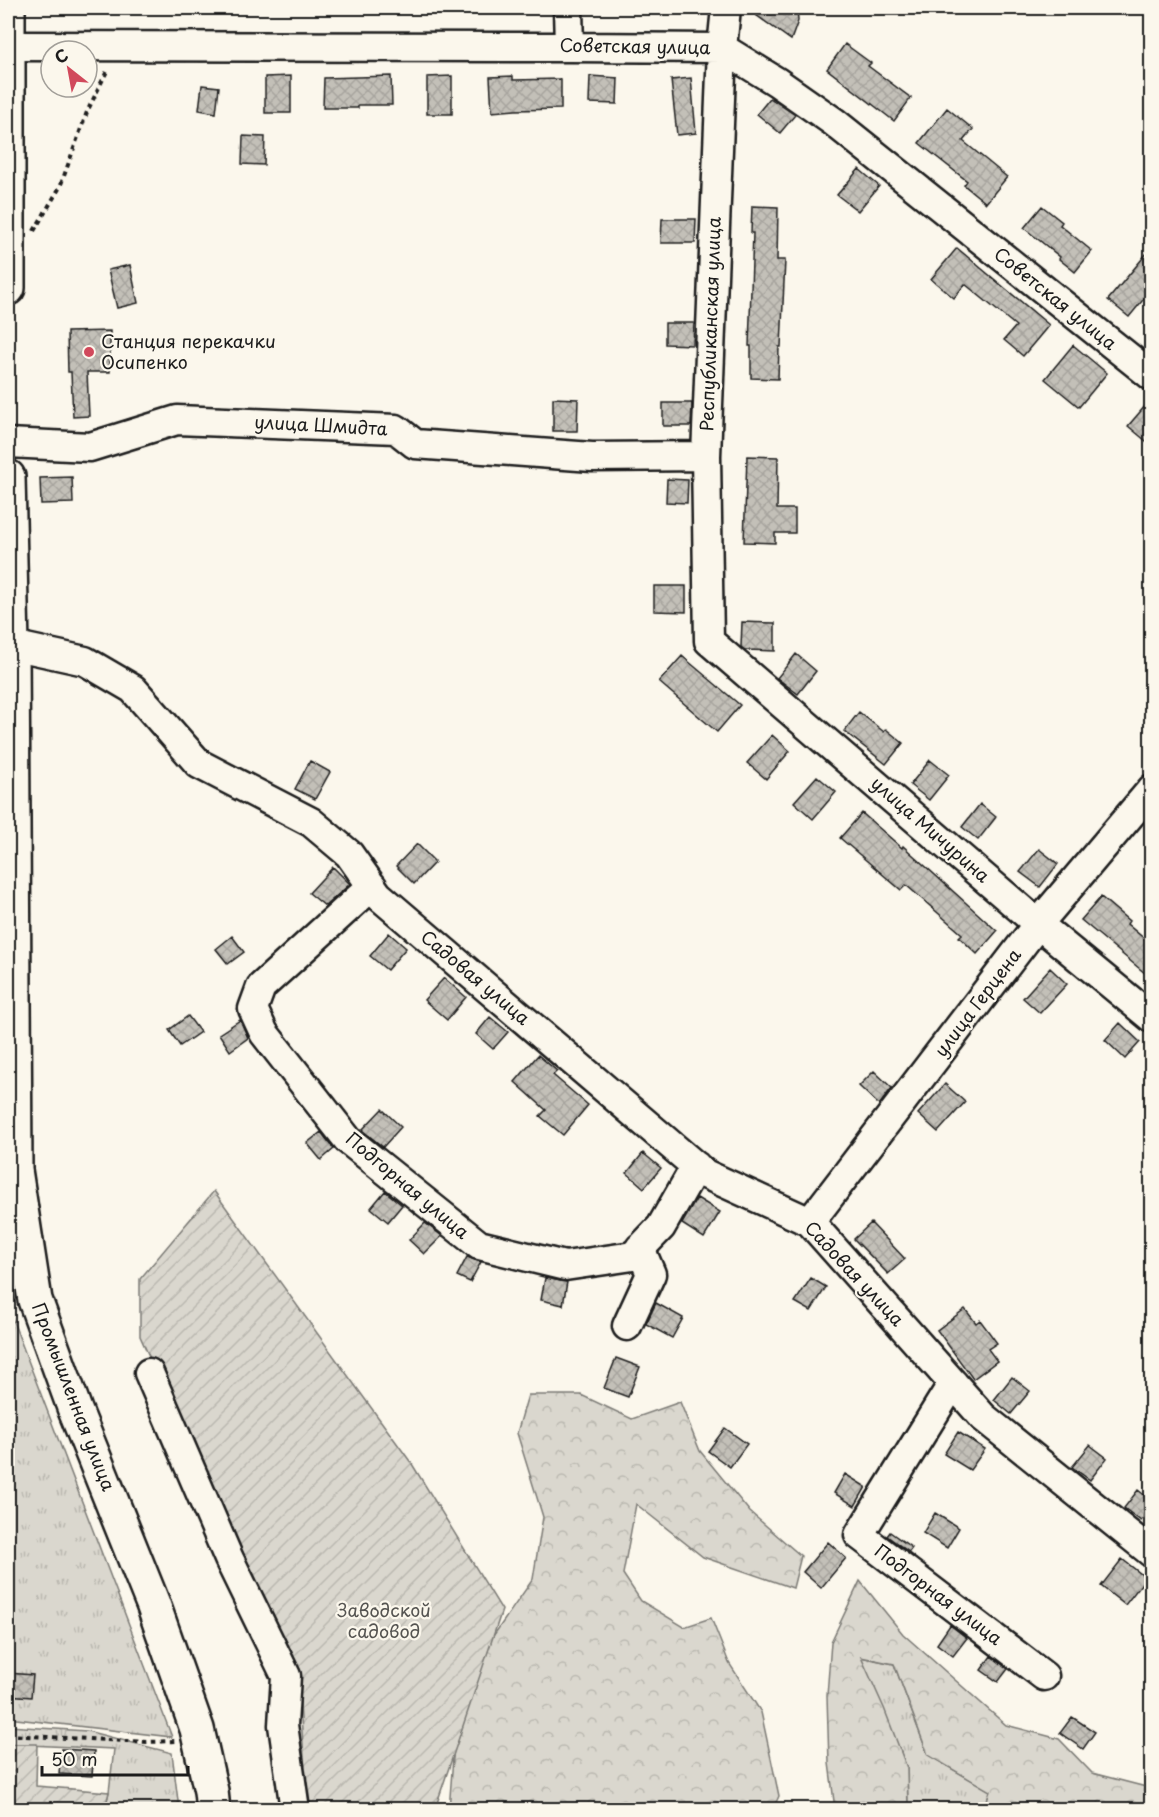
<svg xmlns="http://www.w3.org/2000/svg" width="1159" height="1817" font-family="'Playpen Sans',sans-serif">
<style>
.grass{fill:url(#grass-tufts);stroke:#7b7a75;stroke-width:1.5}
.forest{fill:url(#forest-crowns);stroke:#7b7a75;stroke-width:1.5}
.garden{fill:url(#garden-furrows);stroke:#7b7a75;stroke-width:1.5}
.building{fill:url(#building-cross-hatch);stroke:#1c1c1c;stroke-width:1.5}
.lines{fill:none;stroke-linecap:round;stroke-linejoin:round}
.minor-casing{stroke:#1c1c1c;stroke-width:33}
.major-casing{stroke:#1c1c1c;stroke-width:38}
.path{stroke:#1c1c1c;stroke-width:4;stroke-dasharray:4.5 4.5;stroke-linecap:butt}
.minor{stroke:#fbf7ec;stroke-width:28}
.major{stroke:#fbf7ec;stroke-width:33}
.poi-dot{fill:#d1495b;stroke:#fbf7ec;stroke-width:2}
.labels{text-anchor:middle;stroke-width:4.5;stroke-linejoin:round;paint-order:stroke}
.street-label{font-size:18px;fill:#1c1c1c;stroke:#fbf7ec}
.poi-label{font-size:18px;fill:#1c1c1c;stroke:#fbf7ec;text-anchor:start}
.park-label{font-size:18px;fill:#555451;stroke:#fbf7ec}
</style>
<defs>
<pattern id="grass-tufts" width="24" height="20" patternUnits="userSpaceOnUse" patternTransform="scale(1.5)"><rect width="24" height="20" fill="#dad7ce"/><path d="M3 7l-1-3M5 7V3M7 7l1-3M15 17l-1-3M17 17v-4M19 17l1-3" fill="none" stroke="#bab8b0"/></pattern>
<pattern id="forest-crowns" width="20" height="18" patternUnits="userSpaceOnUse" patternTransform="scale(1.5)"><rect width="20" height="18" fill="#dad7ce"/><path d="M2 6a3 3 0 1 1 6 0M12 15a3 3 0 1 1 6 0" fill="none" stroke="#bab8b0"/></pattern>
<pattern id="garden-furrows" width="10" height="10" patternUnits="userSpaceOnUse" patternTransform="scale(1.5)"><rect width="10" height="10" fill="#dad7ce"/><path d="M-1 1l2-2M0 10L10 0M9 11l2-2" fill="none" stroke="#bab8b0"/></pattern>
<pattern id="building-cross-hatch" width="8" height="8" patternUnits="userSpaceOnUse" patternTransform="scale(1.5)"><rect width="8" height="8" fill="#c3c0b8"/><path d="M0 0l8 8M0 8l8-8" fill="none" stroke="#a7a49e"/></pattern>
</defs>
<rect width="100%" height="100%" fill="#fbf7ec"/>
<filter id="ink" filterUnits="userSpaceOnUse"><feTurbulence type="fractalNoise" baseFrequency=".0167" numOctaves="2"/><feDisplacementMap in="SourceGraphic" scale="12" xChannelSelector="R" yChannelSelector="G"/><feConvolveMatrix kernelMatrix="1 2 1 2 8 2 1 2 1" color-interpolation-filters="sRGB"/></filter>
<g filter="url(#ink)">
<path class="grass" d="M 8,1308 L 172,1737 L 8,1718 Z
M 860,1657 L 894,1664 L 928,1755 L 991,1791 L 984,1809 L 908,1809 L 907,1768 Z
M 8,1726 L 87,1731 L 172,1753 L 179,1809 L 105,1809 L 109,1792 L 114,1749 L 8,1744 Z"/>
<path class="forest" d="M 528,1395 L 581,1395 L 632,1419 L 680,1402 L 700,1451 L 750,1512 L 801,1556 L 793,1588 L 703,1557 L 636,1504 L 623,1574 L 641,1601 L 684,1627 L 711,1618 L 729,1663 L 761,1712 L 779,1796 L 773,1809 L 449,1810 L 455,1732 L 470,1669 L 533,1579 L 543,1517 L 517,1433 Z
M 860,1581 L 903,1634 L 1006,1725 L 1059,1739 L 1092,1773 L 1146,1787 L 1151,1791 L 1151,1809 L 984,1809 L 990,1791 L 928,1755 L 894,1664 L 861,1657 L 884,1708 L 907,1768 L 908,1809 L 835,1809 L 829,1763 L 827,1696 L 831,1642 Z"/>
<path class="garden" d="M 214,1191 L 412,1464 L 502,1610 L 435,1809 L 308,1809 L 299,1692 L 140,1336 L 140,1279 Z
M 8,1744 L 37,1744 L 36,1786 L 109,1792 L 105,1809 L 8,1809 Z"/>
<path class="building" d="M 746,8 L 797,8 L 798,21 L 791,40 Z
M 845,44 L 871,63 L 868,66 L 911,98 L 894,121 L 827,69 Z
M 291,76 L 291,113 L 265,113 L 265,77 Z
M 391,76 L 392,105 L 358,105 L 358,108 L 323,108 L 324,78 Z
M 452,76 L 452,114 L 427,114 L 427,77 Z
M 513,76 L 513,80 L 561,79 L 561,109 L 515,110 L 492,112 L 490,77 Z
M 590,76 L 618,78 L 617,104 L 589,103 Z
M 691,78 L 696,133 L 677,135 L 671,80 Z
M 202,85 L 219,87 L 216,113 L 199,110 Z
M 770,98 L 795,115 L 780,133 L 757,114 Z
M 947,108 L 973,129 L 963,141 L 1007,177 L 986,203 L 964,185 L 967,181 L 919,143 Z
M 243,136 L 265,137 L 264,165 L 242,164 Z
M 859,169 L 879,186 L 858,211 L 837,195 Z
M 752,206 L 778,207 L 777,260 L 785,260 L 781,347 L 779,347 L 778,379 L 751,378 L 751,346 L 749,346 L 753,233 L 751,233 Z
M 1042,206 L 1062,222 L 1060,225 L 1092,251 L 1075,272 L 1059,259 L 1060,257 L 1024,228 Z
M 662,219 L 696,219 L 695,243 L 661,243 Z
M 1152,247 L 1152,289 L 1129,317 L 1108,300 Z
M 957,248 L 1049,325 L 1023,356 L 1004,340 L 1016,326 L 965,284 L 954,298 L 931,279 Z
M 130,265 L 138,303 L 117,308 L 108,270 Z
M 665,323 L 694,323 L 693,345 L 665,344 Z
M 110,331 L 110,372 L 87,372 L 89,416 L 73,417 L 71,372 L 68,372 L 67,332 Z
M 1073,345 L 1107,373 L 1079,407 L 1045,379 Z
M 553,398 L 578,399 L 577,431 L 553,431 Z
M 1152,398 L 1152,446 L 1128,426 Z
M 663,403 L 692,403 L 691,426 L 663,426 Z
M 747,456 L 778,457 L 777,509 L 795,509 L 795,533 L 775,533 L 775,543 L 744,542 Z
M 72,477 L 73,503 L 41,504 L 40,478 Z
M 667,479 L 688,480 L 687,503 L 666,502 Z
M 654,586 L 686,586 L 686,612 L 654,611 Z
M 742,622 L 775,623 L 775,651 L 745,650 L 741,647 Z
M 796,654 L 816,671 L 798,694 L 777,678 Z
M 682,656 L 740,705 L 717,732 L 659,682 Z
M 859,712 L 884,732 L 886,729 L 903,743 L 886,764 L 844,731 Z
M 772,735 L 790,751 L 766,779 L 747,763 Z
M 930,760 L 949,775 L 929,800 L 910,785 Z
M 310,761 L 330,772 L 315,799 L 295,789 Z
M 817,776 L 836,792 L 813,819 L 794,802 Z
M 980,804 L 996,817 L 978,840 L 962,827 Z
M 862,813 L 902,848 L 903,846 L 997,931 L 977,954 L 959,937 L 962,934 L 906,885 L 901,890 L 840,838 Z
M 417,844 L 435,862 L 414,884 L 396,866 Z
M 1039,849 L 1058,864 L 1040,887 L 1020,872 Z
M 333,867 L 350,884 L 325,906 L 309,893 Z
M 1101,897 L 1129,921 L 1127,924 L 1152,945 L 1152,979 L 1081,920 Z
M 389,933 L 406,948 L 387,970 L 370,956 Z
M 232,936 L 244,952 L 228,964 L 216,949 Z
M 1050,968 L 1067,984 L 1040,1013 L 1023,998 Z
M 444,978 L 466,997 L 447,1020 L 424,1000 Z
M 188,1016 L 200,1032 L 180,1046 L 169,1030 Z
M 490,1017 L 508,1032 L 493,1049 L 476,1034 Z
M 240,1020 L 248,1038 L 230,1051 L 219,1034 Z
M 1120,1023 L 1140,1042 L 1125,1059 L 1105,1040 Z
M 538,1055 L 557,1071 L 553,1075 L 588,1105 L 563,1135 L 540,1116 L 546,1110 L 515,1082 Z
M 874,1071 L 892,1088 L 879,1105 L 859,1086 Z
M 945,1084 L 965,1102 L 938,1132 L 918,1114 Z
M 382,1109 L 401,1127 L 383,1147 L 362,1130 Z
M 321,1132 L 334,1149 L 321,1160 L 307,1143 Z
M 643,1153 L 661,1168 L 644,1188 L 627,1173 Z
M 385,1191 L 402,1205 L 388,1222 L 371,1208 Z
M 697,1198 L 720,1212 L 704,1238 L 682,1224 Z
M 425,1223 L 442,1236 L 424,1254 L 409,1240 Z
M 871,1223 L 905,1259 L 888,1274 L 854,1239 Z
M 467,1257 L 481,1262 L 470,1282 L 457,1276 Z
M 545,1278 L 567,1282 L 563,1305 L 541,1300 Z
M 811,1278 L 826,1287 L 811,1311 L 795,1302 Z
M 656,1303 L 683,1318 L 672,1338 L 646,1324 Z
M 965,1309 L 976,1323 L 980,1320 L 997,1343 L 988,1349 L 997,1361 L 973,1379 L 937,1330 Z
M 616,1358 L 640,1367 L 628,1397 L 604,1388 Z
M 1012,1377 L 1030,1391 L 1011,1414 L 994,1400 Z
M 725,1428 L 747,1444 L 730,1467 L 708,1451 Z
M 958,1432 L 985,1449 L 970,1470 L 944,1454 Z
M 1090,1445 L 1107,1458 L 1090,1480 L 1072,1467 Z
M 845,1474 L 866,1487 L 855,1506 L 834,1493 Z
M 1138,1490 L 1152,1501 L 1152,1508 L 1141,1521 L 1124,1508 Z
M 935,1513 L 959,1528 L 947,1548 L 923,1533 Z
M 890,1532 L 912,1548 L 909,1552 L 887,1536 Z
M 828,1542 L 846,1558 L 821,1588 L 803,1572 Z
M 1122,1559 L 1146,1578 L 1125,1605 L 1101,1586 Z
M 950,1625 L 967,1638 L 953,1656 L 937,1644 Z
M 991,1656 L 1008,1669 L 998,1682 L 981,1670 Z
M 8,1673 L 33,1675 L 31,1697 L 8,1695 Z
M 1072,1717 L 1095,1732 L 1083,1749 L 1060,1733 Z
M 61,1749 L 94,1751 L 92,1776 L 59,1774 Z"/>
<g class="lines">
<defs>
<path id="minor" d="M 568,8 L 569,47
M 726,8 L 722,48 L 706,456 L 709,641 L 1038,924 L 1152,1018
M 8,46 L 569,47 L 722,48 L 777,82 L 834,122 L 1152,376
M 8,443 L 90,447 L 177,420 L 396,429 L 415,444 L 592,457 L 706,456
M 12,645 L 85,661 L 133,689 L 199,764 L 311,822 L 349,854 L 378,895 L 705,1174 L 810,1222 L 983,1417 L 1152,1553
M 372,886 L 261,987 L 253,1009 L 264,1033 L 348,1140 L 479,1245 L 565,1266 L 633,1256 L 661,1227 L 696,1166
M 810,1222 L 1038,924 L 1152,789
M 627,1326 L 651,1274 L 640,1248
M 149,1373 L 229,1559 L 286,1676 L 283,1725 L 295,1810
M 953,1383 L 859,1535 L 1044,1676"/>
<path id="major" d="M 8,288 L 8,8
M 8,477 L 12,645 L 15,1170 L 35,1300 L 75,1410 L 153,1604 L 197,1729 L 211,1791 L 213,1810"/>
</defs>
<use href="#minor" class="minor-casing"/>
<use href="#major" class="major-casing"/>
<path class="path" d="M 34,231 L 60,187 L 87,112 L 108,69
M 8,1735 L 147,1742 L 175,1741"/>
<use href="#minor" class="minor"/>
<use href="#major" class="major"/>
</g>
</g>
<circle class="poi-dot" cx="89" cy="352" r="6"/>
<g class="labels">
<g class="street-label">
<text transform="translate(635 47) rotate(1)" y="6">Советская улица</text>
<text transform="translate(1055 299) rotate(39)" y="6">Советская улица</text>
<text transform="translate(711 324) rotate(-88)" y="6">Республиканская улица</text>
<text transform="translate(321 426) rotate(3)" y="6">улица Шмидта</text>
<text transform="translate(930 830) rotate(41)" y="6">улица Мичурина</text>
<text transform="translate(475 978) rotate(40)" y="6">Садовая улица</text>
<text transform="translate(978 1003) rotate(-53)" y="6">улица Герцена</text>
<text transform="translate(407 1186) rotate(40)" y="6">Подгорная улица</text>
<text transform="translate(854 1274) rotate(47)" y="6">Садовая улица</text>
<text transform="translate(73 1397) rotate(69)" y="6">Промышленная улица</text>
<text transform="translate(938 1595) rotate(37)" y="6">Подгорная улица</text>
</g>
<g class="poi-label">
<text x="101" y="348">Станция перекачки<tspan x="101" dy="21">Осипенко</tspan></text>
</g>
<g class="park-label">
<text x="384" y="1617">Заводской<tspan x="384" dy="21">садовод</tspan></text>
</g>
</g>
<rect width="1159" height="1817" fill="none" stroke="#fbf7ec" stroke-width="30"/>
<rect x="15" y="15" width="1129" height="1787" fill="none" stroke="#1c1c1c" stroke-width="2" filter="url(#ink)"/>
<g transform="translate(69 69) rotate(329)"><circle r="28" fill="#fbf7ec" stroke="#a29f99" stroke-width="1.5"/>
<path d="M0-4.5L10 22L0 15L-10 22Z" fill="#d1495b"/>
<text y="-9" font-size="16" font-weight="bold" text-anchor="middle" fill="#1c1c1c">С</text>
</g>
<path d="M42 1766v9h146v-9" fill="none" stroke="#1c1c1c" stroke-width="3"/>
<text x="51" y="1766" font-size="18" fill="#1c1c1c" stroke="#fbf7ec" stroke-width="4.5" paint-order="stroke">50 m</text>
</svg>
